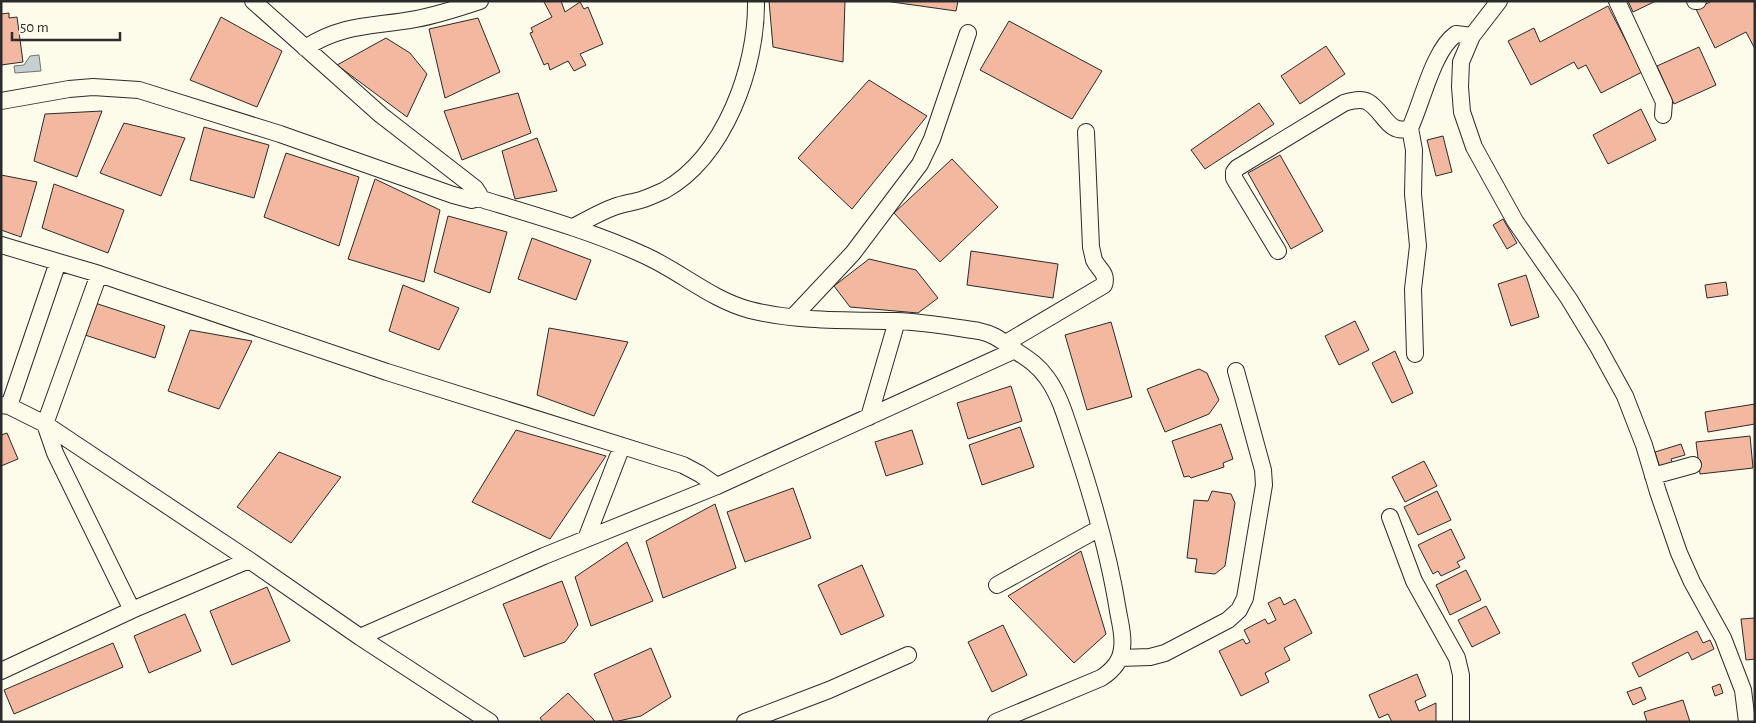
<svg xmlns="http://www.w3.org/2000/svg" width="1756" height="723" font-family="'Alegreya Sans',sans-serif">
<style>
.water{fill:#c7d0d0;stroke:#74746e}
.building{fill:#f2b8a0;stroke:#2b2b2b}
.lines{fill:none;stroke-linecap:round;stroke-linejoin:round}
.minor-casing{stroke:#2b2b2b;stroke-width:18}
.minor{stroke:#fdfbea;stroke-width:16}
</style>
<rect width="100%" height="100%" fill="#fdfbea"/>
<path class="water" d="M 39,55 L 41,71 L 15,73 L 14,66 L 24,65 L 30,56 Z"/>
<path class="building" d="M 546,1 L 561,1 L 565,12 L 580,2 L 584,9 L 588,7 L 603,44 L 580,54 L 586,65 L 574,71 L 568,61 L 550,70 L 548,63 L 544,65 L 530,33 L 533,32 L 531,28 L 552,17 L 544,2 Z
M 769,1 L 845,1 L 843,62 L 773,47 Z
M 885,1 L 958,1 L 956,11 Z
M 1628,1 L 1656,1 L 1633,12 Z
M 1712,1 L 1755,1 L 1755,49 L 1746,32 L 1715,48 L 1696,9 Z
M 1608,6 L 1642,72 L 1601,93 L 1586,65 L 1578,69 L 1574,62 L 1531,85 L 1508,41 L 1534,28 L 1540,42 Z
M 9,13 L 9,18 L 17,17 L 23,62 L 1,65 L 1,14 Z
M 221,17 L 282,51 L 257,107 L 190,80 Z
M 478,18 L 500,72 L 445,98 L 429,29 Z
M 1009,21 L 1102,71 L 1072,119 L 980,70 Z
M 386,38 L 410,53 L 427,74 L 407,117 L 337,65 Z
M 1326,46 L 1345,74 L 1300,104 L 1281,76 Z
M 1699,47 L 1716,85 L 1674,104 L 1657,66 Z
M 869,80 L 927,116 L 852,209 L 798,158 Z
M 518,93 L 531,133 L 462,160 L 444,111 Z
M 1259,103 L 1274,124 L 1205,169 L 1191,150 Z
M 1641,109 L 1656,140 L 1608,164 L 1593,135 Z
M 102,111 L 77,177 L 34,161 L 45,114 Z
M 124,123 L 185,138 L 161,196 L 100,173 Z
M 204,127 L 269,145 L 254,198 L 190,180 Z
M 1443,136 L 1452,172 L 1436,176 L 1427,140 Z
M 537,138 L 557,191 L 515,199 L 502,151 Z
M 286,153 L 359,177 L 339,246 L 264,217 Z
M 1280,155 L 1323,231 L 1291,249 L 1248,173 Z
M 952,159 L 998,207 L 940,262 L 894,213 Z
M 1,175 L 37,182 L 21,237 L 1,230 Z
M 375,179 L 440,210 L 424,282 L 348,259 Z
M 54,184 L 124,210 L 108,253 L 42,228 Z
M 448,216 L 507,232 L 490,293 L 434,272 Z
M 1503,219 L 1517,243 L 1507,249 L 1493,225 Z
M 532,238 L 591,260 L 576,300 L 518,279 Z
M 971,251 L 1058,264 L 1053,298 L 967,285 Z
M 869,259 L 916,270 L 938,298 L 918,313 L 850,307 L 834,286 Z
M 1526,275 L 1539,317 L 1511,326 L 1498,284 Z
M 1726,282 L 1728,295 L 1707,298 L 1705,285 Z
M 403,285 L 459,308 L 439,350 L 389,331 Z
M 95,303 L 165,326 L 155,358 L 85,335 Z
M 1355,321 L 1369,350 L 1339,365 L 1325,336 Z
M 1111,322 L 1132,397 L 1087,410 L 1065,335 Z
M 549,328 L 628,342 L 594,416 L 537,395 Z
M 190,330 L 252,341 L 219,409 L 168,391 Z
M 1395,351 L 1413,393 L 1392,403 L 1372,363 Z
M 1199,369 L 1207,373 L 1219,400 L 1209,414 L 1165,432 L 1147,389 Z
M 1011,386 L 1022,421 L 968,439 L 957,403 Z
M 1755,404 L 1755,424 L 1708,432 L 1705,412 Z
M 1221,424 L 1233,459 L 1223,463 L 1224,467 L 1191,478 L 1189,476 L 1184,477 L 1172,441 Z
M 1020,427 L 1034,467 L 982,485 L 969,445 Z
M 516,430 L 606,456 L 550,539 L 472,502 Z
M 912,430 L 923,464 L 886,476 L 875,442 Z
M 7,433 L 18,459 L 1,466 L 1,435 Z
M 1750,436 L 1753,468 L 1700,474 L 1696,442 Z
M 1681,444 L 1685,455 L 1671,459 L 1673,464 L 1660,468 L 1655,452 Z
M 279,452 L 341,477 L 291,543 L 237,507 Z
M 1424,461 L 1437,486 L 1405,502 L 1392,477 Z
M 793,488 L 811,538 L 745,562 L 727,512 Z
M 1212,491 L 1231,494 L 1235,503 L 1225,566 L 1215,574 L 1195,572 L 1197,559 L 1187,558 L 1194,500 L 1208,501 Z
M 1437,491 L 1451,520 L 1418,535 L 1404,507 Z
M 715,504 L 736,568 L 663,598 L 646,541 Z
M 1451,529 L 1465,558 L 1457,562 L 1460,567 L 1441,576 L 1438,571 L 1433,574 L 1418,545 Z
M 627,542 L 653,601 L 591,626 L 575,577 Z
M 1081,551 L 1106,634 L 1074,663 L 1008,596 Z
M 862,565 L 884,616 L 841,635 L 818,585 Z
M 1466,570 L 1481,600 L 1450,615 L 1436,585 Z
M 562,581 L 578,625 L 565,642 L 524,657 L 503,604 Z
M 267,587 L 290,641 L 232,665 L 210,611 Z
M 1280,597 L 1284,605 L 1295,599 L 1312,633 L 1284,648 L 1290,660 L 1265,673 L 1269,682 L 1241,696 L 1219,651 L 1243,639 L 1246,644 L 1250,642 L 1244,630 L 1265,619 L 1268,624 L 1276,620 L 1268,603 Z
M 1486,606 L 1500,633 L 1472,647 L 1458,620 Z
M 185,614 L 201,651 L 149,673 L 134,636 Z
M 1755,618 L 1755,659 L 1746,660 L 1741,619 Z
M 1003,625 L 1027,675 L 992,692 L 968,642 Z
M 1697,631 L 1703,643 L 1710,640 L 1714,649 L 1692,660 L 1688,652 L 1639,677 L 1632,663 Z
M 113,643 L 123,667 L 14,714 L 4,690 Z
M 651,648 L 671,697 L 641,716 L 614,722 L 594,674 Z
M 1417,674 L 1426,696 L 1415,701 L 1419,711 L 1436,703 L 1436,722 L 1392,722 L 1388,714 L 1379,718 L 1369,695 Z
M 1720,684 L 1723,693 L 1715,696 L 1712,687 Z
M 1641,687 L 1646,699 L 1633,705 L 1627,692 Z
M 568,693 L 595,721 L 594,722 L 543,722 L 540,718 Z
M 1683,700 L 1690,722 L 1647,722 L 1644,712 Z"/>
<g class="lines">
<defs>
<path id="minor" d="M 1499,1 L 1472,36 L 1461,62 L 1460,87 L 1462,112 L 1474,147 L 1515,221 L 1569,299 L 1597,345 L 1625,396 L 1644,445 L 1658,492 L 1679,553 L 1692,582 L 1723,638 L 1743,690 L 1747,722
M 1617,1 L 1664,102 L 1663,115
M 1695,1 L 1698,1
M 305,48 C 344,23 373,27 416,19 C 438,15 459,8 480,1
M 1,101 L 69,89 L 93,87 L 139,90 L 280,134 L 453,195 L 472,200 L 478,198 L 479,194 L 475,188 L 381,115 L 253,1
M 1410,128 L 1414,150 L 1413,194 L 1418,246 L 1413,289 L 1415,354
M 478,198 C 534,215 592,231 646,256 C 681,272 712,300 750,310 C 798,322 848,320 897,321 C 924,322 952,327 979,331 C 995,334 1003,342 1016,351 C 1028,359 1038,365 1047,378 C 1061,397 1067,422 1075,445 C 1093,499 1109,554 1118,611 C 1120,623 1124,636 1122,648 C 1121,662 1112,671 1101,678 L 996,722
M 573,227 C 587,220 600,212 614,207 C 622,204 629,203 637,201 C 646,199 656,194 665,190 C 725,156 757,67 756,1
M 1,245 L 99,274 L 387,372 L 683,465 L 700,474 L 717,486 L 1015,350
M 1278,251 L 1234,178 L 1234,172 L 1237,168 L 1344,103 C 1351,101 1361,98 1368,102 C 1384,111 1388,136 1410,128 C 1422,103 1433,50 1456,34 L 1472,36
M 99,274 L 45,424 L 55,453 L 132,610
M 793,317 L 853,253 L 920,164 L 932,139 L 968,33
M 1006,343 L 1104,285 C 1108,273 1098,269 1094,260 C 1093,256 1092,251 1091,247 L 1086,132
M 1,405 L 9,406 L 45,424 L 249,560 L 360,637 L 490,722
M 9,406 L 58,262
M 869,417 L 897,321
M 1653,476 L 1693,465
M 1390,517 L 1414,581 L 1457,658 L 1461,675 L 1461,722
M 586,539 L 622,446
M 997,585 L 1100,528
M 360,637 L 544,556 L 717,486
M 1120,658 L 1150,657 L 1165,653 L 1228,620 L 1239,610 L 1245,598 L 1264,485 L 1263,470 L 1236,371
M 1,671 L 132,610 L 249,560
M 745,722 L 829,690 L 908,655"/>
</defs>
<use href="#minor" class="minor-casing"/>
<use href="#minor" class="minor"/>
</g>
<rect width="1756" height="723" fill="none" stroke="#2b2b2b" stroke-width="5"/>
<path d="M12 32v8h108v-8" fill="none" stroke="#2b2b2b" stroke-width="2.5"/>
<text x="20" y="32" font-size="15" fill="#2b2b2b" stroke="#fdfbea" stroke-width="4" paint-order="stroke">50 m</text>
</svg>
